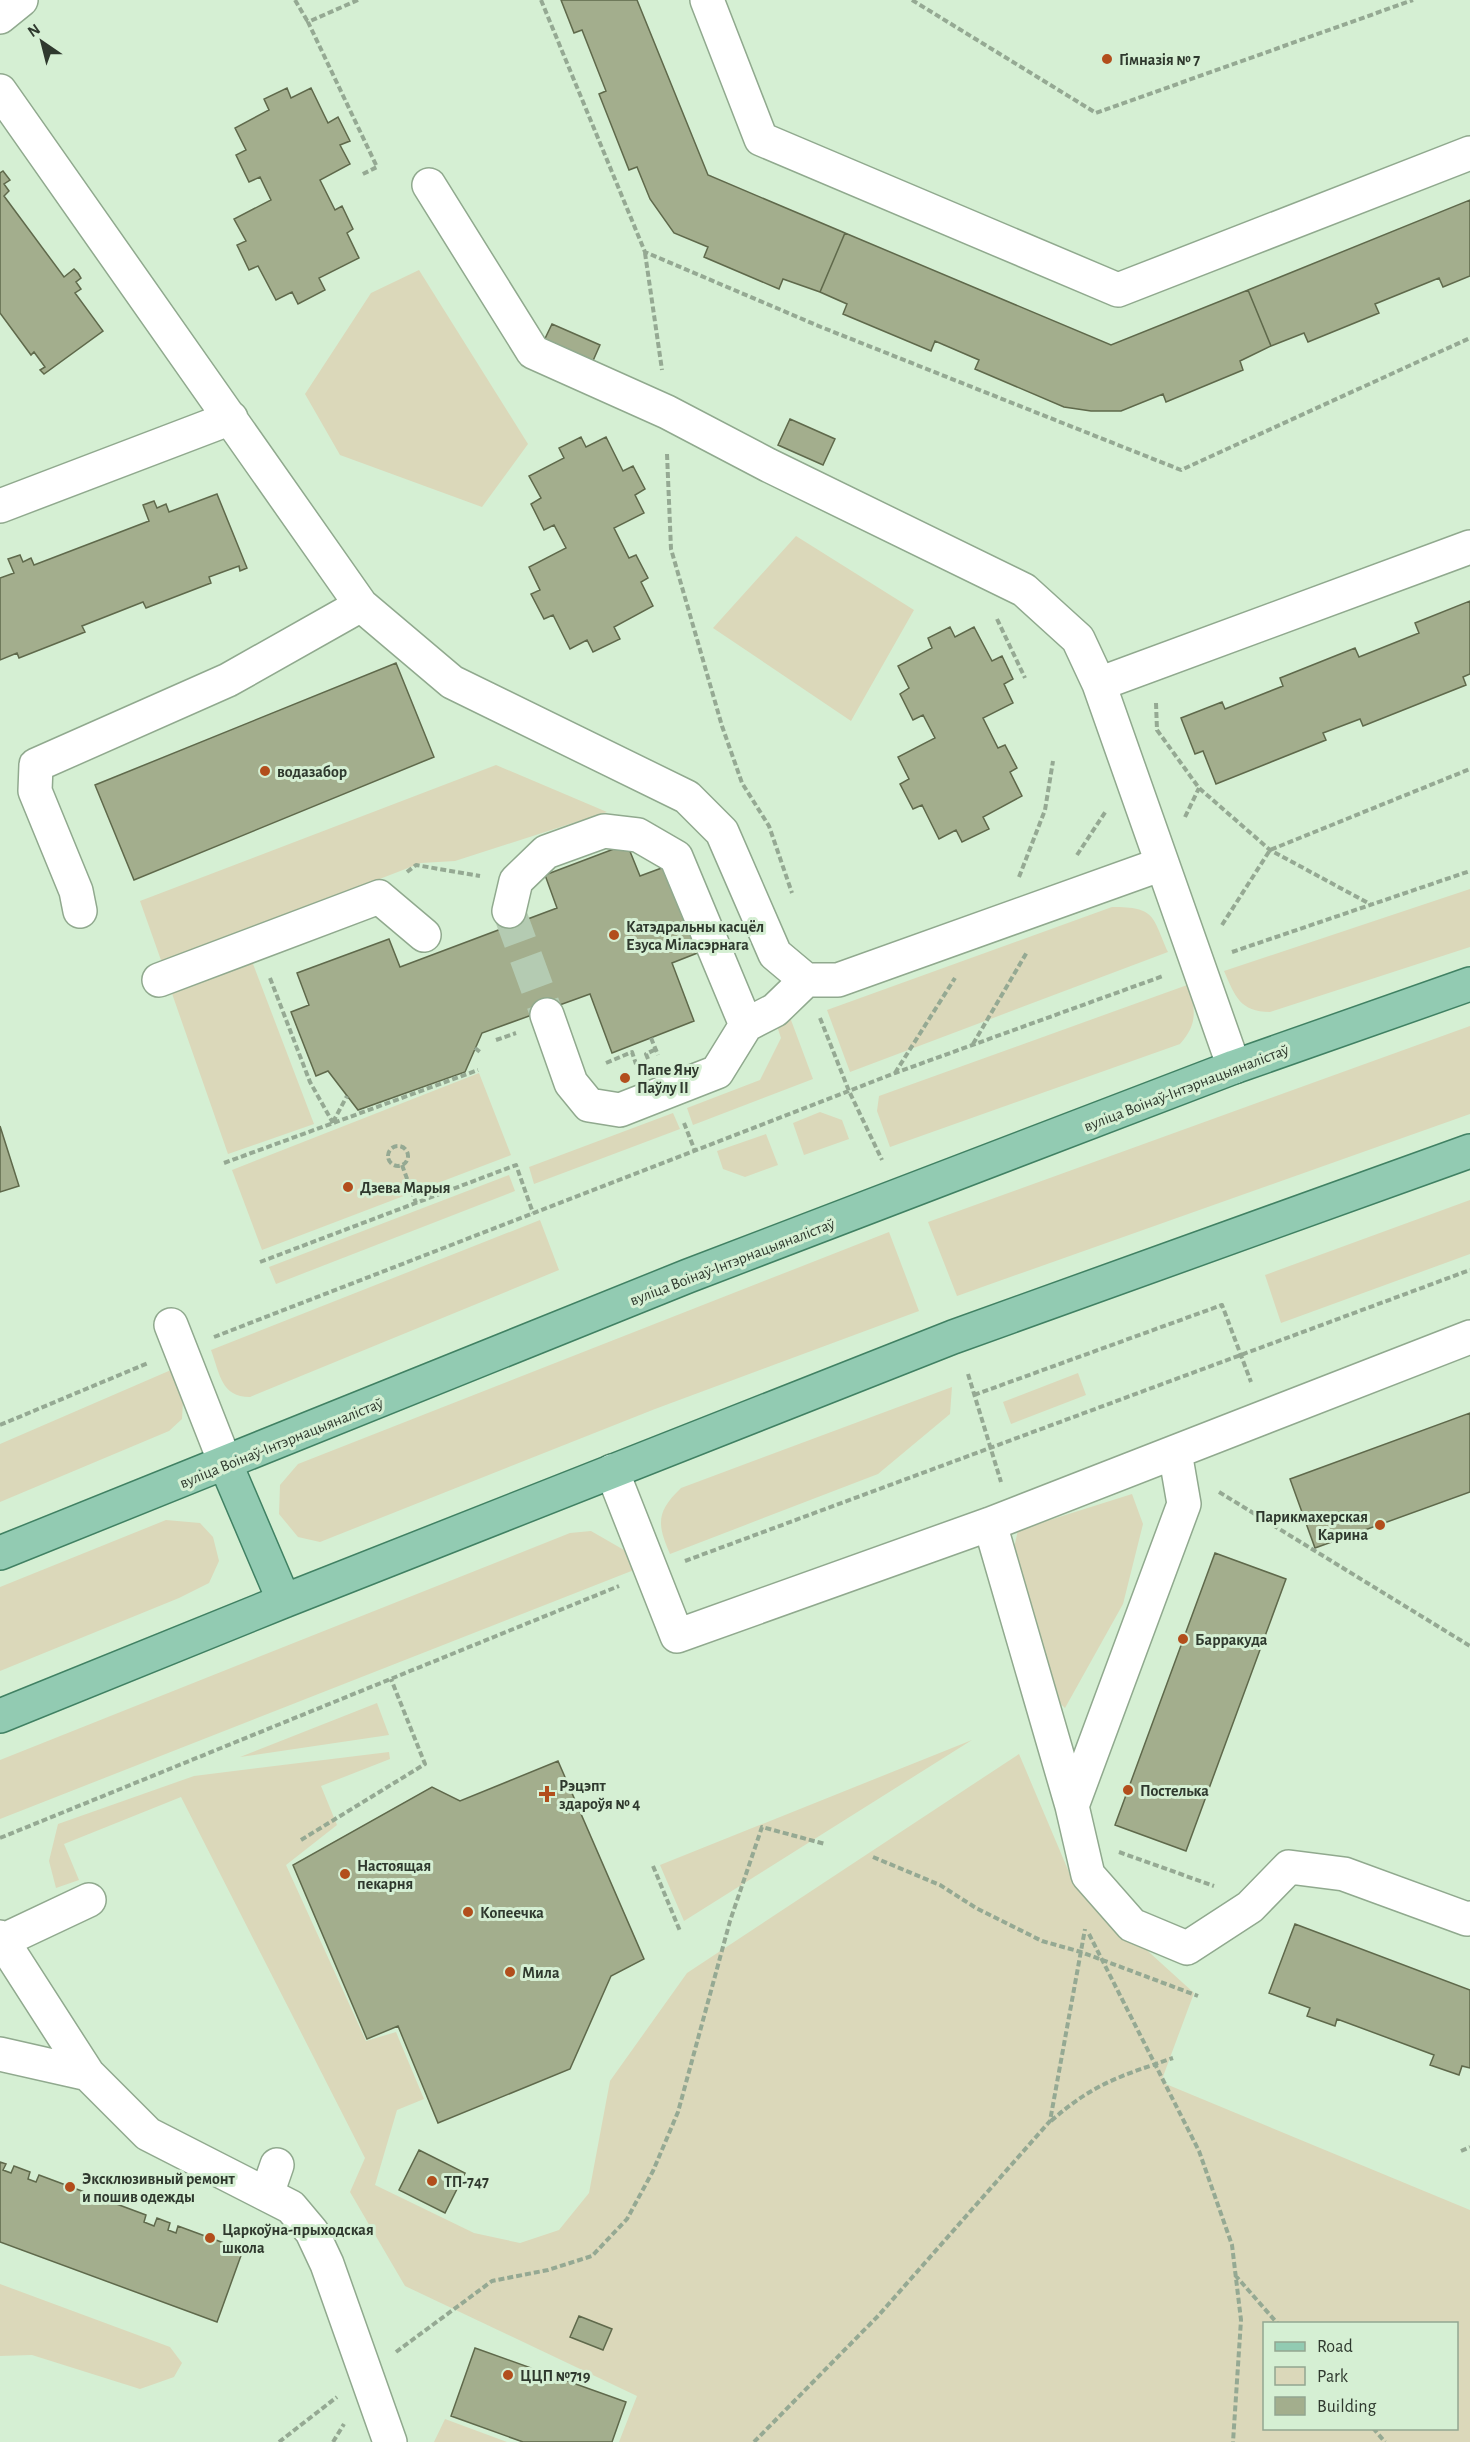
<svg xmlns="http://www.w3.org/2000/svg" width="1470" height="2442" font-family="'Alegreya Sans',sans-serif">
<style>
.green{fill:#dbd8ba;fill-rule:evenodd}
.building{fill:#a3ae8d;stroke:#5f694b;stroke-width:1.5}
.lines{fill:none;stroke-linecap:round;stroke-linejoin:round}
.minor-tunnel{stroke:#b4cbb2;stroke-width:33;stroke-dasharray:33 16;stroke-linecap:butt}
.minor-casing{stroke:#90a98e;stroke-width:36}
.major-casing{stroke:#408163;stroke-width:36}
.path{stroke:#95a993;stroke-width:4;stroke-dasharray:6 3;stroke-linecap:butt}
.minor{stroke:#fff;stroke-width:33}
.major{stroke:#92cbb2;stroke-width:33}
.poi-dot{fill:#b24e1c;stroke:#d5efd3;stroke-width:2}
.labels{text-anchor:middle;stroke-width:6;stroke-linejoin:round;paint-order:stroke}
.poi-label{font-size:16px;font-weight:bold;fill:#2f392e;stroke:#d5efd3;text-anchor:start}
.street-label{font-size:16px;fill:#2f392e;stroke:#d5efd3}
</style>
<rect width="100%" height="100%" fill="#d5efd3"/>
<path class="green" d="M 419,270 L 528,444 L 482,507 L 340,455 L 305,394 L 371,293 Z
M 796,536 L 914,610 L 851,721 L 713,628 Z
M 496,765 L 607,812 L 455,861 L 421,863 L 162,963 L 140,901 Z
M 1470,889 L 1470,947 L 1270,1012 C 1240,1012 1235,996 1224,971 Z
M 1112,907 C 1156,907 1152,916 1168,952 L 850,1072 L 827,1010 Z
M 250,956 L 314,1124 L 228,1154 L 169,985 Z
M 1190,984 C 1194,1012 1199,1022 1180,1044 L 890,1147 L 877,1111 L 879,1096 Z
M 775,1020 L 791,1020 L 813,1079 L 693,1125 L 687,1108 L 760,1080 L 781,1038 Z
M 1470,1026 L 1470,1114 L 957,1296 L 928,1222 Z
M 479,1073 L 511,1155 L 262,1250 L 232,1170 Z
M 820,1112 L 842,1120 L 849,1139 L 804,1155 L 793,1123 Z
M 673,1113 L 680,1129 L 534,1184 L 529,1167 Z
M 766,1134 L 778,1165 L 745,1177 L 723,1169 L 717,1151 Z
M 509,1175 L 515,1191 L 276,1284 L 269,1267 Z
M 1470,1200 L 1470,1254 L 1281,1323 L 1265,1275 Z
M 540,1220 L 559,1270 L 250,1397 C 221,1397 220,1374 211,1350 Z
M 889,1232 L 919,1311 L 655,1409 L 320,1542 L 298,1537 L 279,1514 L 280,1485 L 298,1464 Z
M 171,1370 L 183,1402 L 182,1419 L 169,1431 L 0,1502 L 0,1444 Z
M 1078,1373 L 1086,1395 L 1011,1424 L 1003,1402 Z
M 952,1387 L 950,1414 L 878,1474 L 670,1554 C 657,1524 656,1512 681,1488 Z
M 1132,1494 L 1143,1524 L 1123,1604 L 1065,1708 L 1048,1692 L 1008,1575 L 1018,1530 Z
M 166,1520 L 200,1523 L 213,1537 L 219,1561 L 209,1583 L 179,1598 L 0,1671 L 0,1587 Z
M 591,1531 L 624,1550 L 634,1570 L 0,1819 L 0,1760 L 570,1533 Z
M 377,1703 L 389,1735 L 240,1757 Z
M 972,1740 L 684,1921 L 660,1865 Z
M 389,1752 L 390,1759 L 321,1786 L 337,1825 L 286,1865 L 366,2041 L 396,2032 L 424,2099 L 397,2110 L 375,2185 L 474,2233 L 520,2243 L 559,2230 L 589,2193 L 610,2081 L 687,1973 L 1019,1754 L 1074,1884 L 1194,1993 L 1161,2082 L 1470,2210 L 1470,2442 L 619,2442 L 637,2396 L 405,2286 L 350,2192 L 365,2158 L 181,1797 L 64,1844 L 79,1880 L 56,1888 L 49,1861 L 58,1824 L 194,1776 ZM 1264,2324 L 1456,2324 L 1456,2428 L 1264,2428 Z
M 0,2284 L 170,2347 L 182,2363 L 174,2377 L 140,2389 L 32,2355 L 0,2356 Z
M 445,2419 L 507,2442 L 434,2442 Z"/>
<path class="building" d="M 561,0 L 637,0 L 708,175 L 845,233 L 820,292 L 783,279 L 779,289 L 704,257 L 708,247 L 674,233 L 650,199 L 637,167 L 629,170 L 599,94 L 606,91 L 582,30 L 574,33 Z
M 287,88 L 291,98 L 311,88 L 328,123 L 338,117 L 350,141 L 340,145 L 350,164 L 320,180 L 335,210 L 342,206 L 353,229 L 347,233 L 359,258 L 319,278 L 325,290 L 298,304 L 292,292 L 276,300 L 258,266 L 249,270 L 237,245 L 246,241 L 234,219 L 271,200 L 260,177 L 249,182 L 236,155 L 246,150 L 235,128 L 269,110 L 264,99 Z
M 3,171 L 10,180 L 4,184 L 9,191 L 4,196 L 64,277 L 74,269 L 78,273 L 81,278 L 76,282 L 81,289 L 75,293 L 103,331 L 44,374 L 40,370 L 45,367 L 34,352 L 31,355 L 0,313 L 0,173 Z
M 1470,200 L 1470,276 L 1443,287 L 1439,278 L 1375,304 L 1379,313 L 1308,342 L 1304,333 L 1271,346 L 1248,290 Z
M 845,233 L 1111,345 L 1248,290 L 1271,346 L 1240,361 L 1243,370 L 1166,402 L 1163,394 L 1121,411 L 1091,411 L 1064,407 L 975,369 L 979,360 L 935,341 L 931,351 L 843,314 L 847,304 L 820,292 Z
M 552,324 L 600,345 L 588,372 L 539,351 Z
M 790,419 L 835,439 L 823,465 L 778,445 Z
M 581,437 L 586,447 L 606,437 L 623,471 L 633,466 L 645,489 L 635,495 L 644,513 L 614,528 L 629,558 L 636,555 L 648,578 L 641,582 L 653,606 L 614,627 L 620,639 L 593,652 L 587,640 L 570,649 L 553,615 L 544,619 L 531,594 L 540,590 L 529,567 L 566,548 L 554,525 L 544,530 L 531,504 L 541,498 L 529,476 L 564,458 L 559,448 Z
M 217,494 L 247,568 L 240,571 L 239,566 L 209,577 L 211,583 L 146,608 L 143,602 L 82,626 L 85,632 L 19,658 L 17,653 L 0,660 L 0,578 L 14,573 L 8,559 L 20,555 L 23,562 L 31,558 L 34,565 L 149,521 L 143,505 L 154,501 L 157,508 L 166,504 L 169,512 Z
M 1470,601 L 1470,674 L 1463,677 L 1466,685 L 1363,726 L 1360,719 L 1323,733 L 1326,740 L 1216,784 L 1203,751 L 1195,754 L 1181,718 L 1222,702 L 1225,709 L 1283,686 L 1280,678 L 1355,648 L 1359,657 L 1419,633 L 1415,623 Z
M 950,627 L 955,637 L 974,627 L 992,661 L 1002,656 L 1013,679 L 1004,684 L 1013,703 L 983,718 L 998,748 L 1005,745 L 1017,768 L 1010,772 L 1022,796 L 983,817 L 989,829 L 962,842 L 956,830 L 939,839 L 922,805 L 913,809 L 900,784 L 909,779 L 898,757 L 935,738 L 923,715 L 913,720 L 900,694 L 909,688 L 898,666 L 932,648 L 928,638 Z
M 396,663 L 434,757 L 134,880 L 95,785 Z
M 627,844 L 640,876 L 667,866 L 700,952 L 672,963 L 694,1021 L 612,1053 L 590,994 L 482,1033 L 465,1072 L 358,1110 L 328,1071 L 316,1076 L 291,1012 L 309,1005 L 297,973 L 389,939 L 400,967 L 557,908 L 545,875 Z
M 0,1126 L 19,1186 L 0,1192 Z
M 1470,1413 L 1470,1492 L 1315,1548 L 1290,1479 Z
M 1215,1553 L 1286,1579 L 1186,1851 L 1115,1825 Z
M 558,1761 L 644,1959 L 611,1976 L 570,2069 L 438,2123 L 398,2026 L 367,2039 L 293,1865 L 432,1787 L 460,1801 Z
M 1295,1924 L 1470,1990 L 1470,2068 L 1462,2066 L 1459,2075 L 1430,2065 L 1434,2055 L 1337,2019 L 1335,2026 L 1307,2016 L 1310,2008 L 1269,1993 Z
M 419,2150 L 465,2173 L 445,2213 L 399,2190 Z
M 0,2162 L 6,2164 L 3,2170 L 11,2173 L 14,2166 L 30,2172 L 28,2179 L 36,2182 L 39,2175 L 146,2215 L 144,2222 L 154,2226 L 157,2218 L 170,2223 L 168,2230 L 176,2233 L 178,2226 L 243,2250 L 217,2322 L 0,2242 Z
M 579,2316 L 612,2329 L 603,2350 L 570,2337 Z
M 475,2348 L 626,2402 L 612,2442 L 523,2442 L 451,2416 Z"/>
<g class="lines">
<path class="minor-tunnel" d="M 509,911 L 547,1015"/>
<defs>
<path id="minor" d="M 707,0 L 761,139 L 1118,290 L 1470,153
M 0,17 L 21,0
M 0,91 L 361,605 L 452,682 L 687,797 L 722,832 L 775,954 L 806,980 L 838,980 L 1162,864
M 429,185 L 533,352 L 667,412 L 768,465 L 1024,590 L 1078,639 L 1099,684 L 1234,1067
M 0,506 L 231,418
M 1099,684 L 1470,547
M 80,911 L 76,891 L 35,791 L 36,765 L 228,680 L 361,605
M 509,911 L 516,881 L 546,852 L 604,831 L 638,835 L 676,857 L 746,1025
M 159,980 L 379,897 L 424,935
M 547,1015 L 571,1083 L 589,1105 L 620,1110 L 717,1072 L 746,1025 L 775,1010 L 806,980
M 171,1325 L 226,1465
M 612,1471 L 677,1636 L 990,1524 L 1470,1337
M 990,1524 L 1072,1806 L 1088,1875 L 1132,1925 L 1187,1948 L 1250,1907 L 1289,1867 L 1344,1874 L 1467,1919 L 1470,1918
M 1072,1806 L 1184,1504 L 1175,1452
M 0,1937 L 88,2074 L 148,2134 L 291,2207 L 312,2232 L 327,2264 L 390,2442
M 2,1941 L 89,1900
M 0,2054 L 88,2074
M 267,2194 L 277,2165"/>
<path id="major" d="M 226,1465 L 284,1601
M 0,1553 L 688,1276 L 1234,1067 L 1470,984
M 0,1716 L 284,1601 L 953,1337 L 1470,1151"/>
</defs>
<use href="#minor" class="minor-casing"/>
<use href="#major" class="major-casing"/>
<path class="path" d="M 295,0 L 308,22
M 358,0 L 308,22 L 377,167 L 361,175
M 541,0 L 645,252 L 821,327 L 1181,470 L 1470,338
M 912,0 L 1096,113 L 1413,0
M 645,253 L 662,370
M 667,454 L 671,549 L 722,726 L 742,783 L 769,826 L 792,893
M 997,619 L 1025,678
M 1156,703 L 1157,730 L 1199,788 L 1270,850 L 1370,904
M 1185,817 L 1199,788
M 1077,855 L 1106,811
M 407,872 L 416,865 L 480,876
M 1019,877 L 1045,810 L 1053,761
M 1222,925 L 1270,850 L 1470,769
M 1232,952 L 1470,871
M 270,978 L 310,1082 L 333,1123
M 820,1018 L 849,1091 L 882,1160
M 651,1038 L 658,1055
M 496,1040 L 516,1033
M 973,1044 L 1027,952
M 475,1048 L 480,1052
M 648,1059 L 646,1054 L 656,1049
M 606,1063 L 632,1052 L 636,1064
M 895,1073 L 955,978
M 333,1122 L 347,1096
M 684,1123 L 695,1151
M388 1156a10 10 0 1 1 20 0a10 10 0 1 1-20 0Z
M 224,1163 L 478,1070
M 402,1165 L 416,1203
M 260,1262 L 516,1165 L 533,1213
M 214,1337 L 895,1073 L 1163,976
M 968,1374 L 1001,1482
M 974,1395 L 1222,1305 L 1251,1382
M 0,1425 L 148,1363
M 1219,1492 L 1470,1646
M 685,1561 L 1470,1270
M 0,1838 L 619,1586
M 301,1840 L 425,1764 L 391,1679
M 1119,1852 L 1214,1886
M 873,1857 L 940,1885 L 976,1908 L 1042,1941 L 1081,1952 L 1198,1996
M 653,1866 L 680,1931
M 1089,1934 L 1199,2151 L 1232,2245 L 1241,2320 L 1233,2442
M 1051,2121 C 1094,2083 1121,2076 1173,2058
M 1461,2151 L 1470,2147
M 1235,2275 L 1278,2324
M 396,2352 L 492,2281 L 548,2270 L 592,2256 L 627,2219 L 653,2171 L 678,2112 L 730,1921 L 762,1827 L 825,1844
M 1373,2428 L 1385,2442
M 279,2442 L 337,2397
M 333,2442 L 344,2424
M 754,2442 L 878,2316 L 1050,2121 L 1085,1929"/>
<use href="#minor" class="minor"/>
<use href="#major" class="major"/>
</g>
<g class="poi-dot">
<circle cx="1107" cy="59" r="6"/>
<circle cx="265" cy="771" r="6"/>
<circle cx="614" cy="935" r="6"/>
<circle cx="625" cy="1078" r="6"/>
<circle cx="348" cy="1187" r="6"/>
<circle cx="1380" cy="1525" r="6"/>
<circle cx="1183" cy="1639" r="6"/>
<circle cx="1128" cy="1790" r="6"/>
<path d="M544 1785h6v6h6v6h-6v6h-6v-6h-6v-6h6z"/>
<circle cx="345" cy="1874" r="6"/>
<circle cx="468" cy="1912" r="6"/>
<circle cx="510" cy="1972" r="6"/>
<circle cx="432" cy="2181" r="6"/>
<circle cx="70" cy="2187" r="6"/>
<circle cx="210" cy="2238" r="6"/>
<circle cx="508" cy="2375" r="6"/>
</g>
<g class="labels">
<g class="poi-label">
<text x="1119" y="65">Гімназія № 7</text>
<text x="277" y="777">водазабор</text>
<text x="626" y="932">Катэдральны касцёл<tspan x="626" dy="18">Езуса Міласэрнага</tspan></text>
<text x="637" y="1075">Папе Яну<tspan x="637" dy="18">Паўлу II</tspan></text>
<text x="360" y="1193">Дзева Марыя</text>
<text x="1368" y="1522" text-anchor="end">Парикмахерская<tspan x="1368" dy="18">Карина</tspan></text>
<text x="1195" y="1645">Барракуда</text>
<text x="559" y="1791">Рэцэпт<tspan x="559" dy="18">здароўя № 4</tspan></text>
<text x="1140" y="1796">Постелька</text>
<text x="357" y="1871">Настоящая<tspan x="357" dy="18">пекарня</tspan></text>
<text x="480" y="1918">Копеечка</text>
<text x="522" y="1978">Мила</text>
<text x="82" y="2184">Эксклюзивный ремонт<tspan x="82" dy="18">и пошив одежды</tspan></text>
<text x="444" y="2187">ТП-747</text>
<text x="222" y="2235">Царкоўна-прыходская<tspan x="222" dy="18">школа</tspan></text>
<text x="520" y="2381">ЦЦП №719</text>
</g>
<g class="street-label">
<text transform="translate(1186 1087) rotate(-21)" y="6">вуліца Воінаў-Інтэрнацыяналістаў</text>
<text transform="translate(732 1261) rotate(-21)" y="6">вуліца Воінаў-Інтэрнацыяналістаў</text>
<text transform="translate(281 1442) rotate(-22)" y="6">вуліца Воінаў-Інтэрнацыяналістаў</text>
</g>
</g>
<rect x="1263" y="2322" width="195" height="108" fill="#d5efd3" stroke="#93a691" stroke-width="1.5"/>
<rect x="1275" y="2342" width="30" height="9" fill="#92cbb2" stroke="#93a691" stroke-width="1.5"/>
<text x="1317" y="2352" font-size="18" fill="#2f392e">Road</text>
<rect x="1275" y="2367" width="30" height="18" fill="#dbd8ba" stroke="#93a691" stroke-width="1.5"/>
<text x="1317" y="2382" font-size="18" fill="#2f392e">Park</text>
<rect x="1275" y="2397" width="30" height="18" fill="#a3ae8d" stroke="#93a691" stroke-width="1.5"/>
<text x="1317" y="2412" font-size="18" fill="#2f392e">Building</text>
<g transform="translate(42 42) rotate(325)" stroke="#d5efd3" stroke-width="4.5" paint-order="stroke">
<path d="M0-4.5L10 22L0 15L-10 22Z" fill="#2f392e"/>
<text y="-9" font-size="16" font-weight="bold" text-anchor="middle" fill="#2f392e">N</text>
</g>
</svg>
